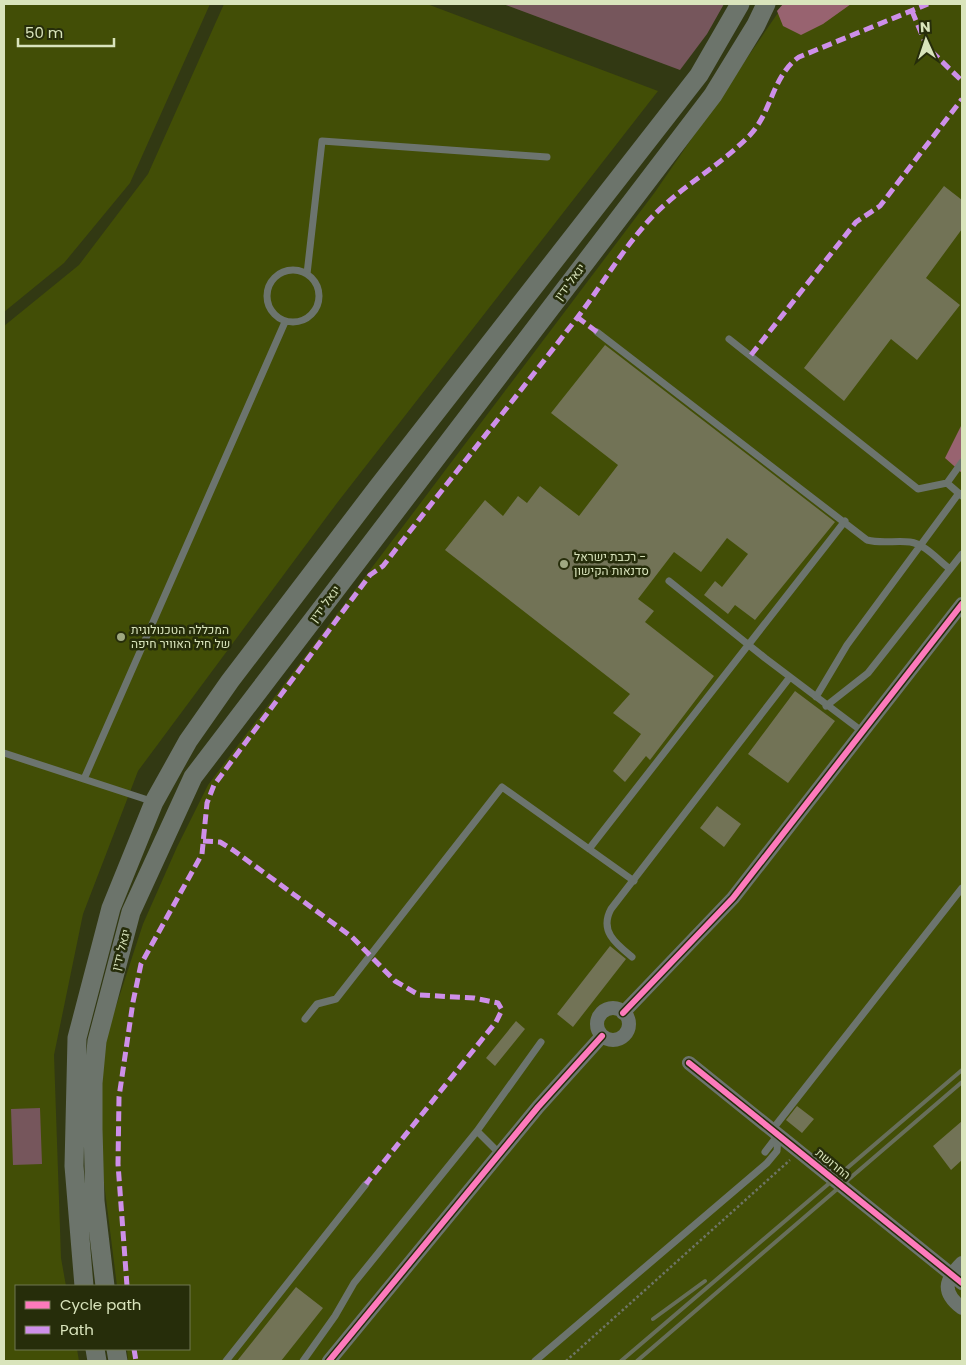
<svg xmlns="http://www.w3.org/2000/svg" width="966" height="1365" font-family="Poppins,Heebo,sans-serif">
<style>
.built{fill:#424e06}
.green{fill:#76565c}
.forest{fill:#986370}
.building{fill:#727356}
.lines{fill:none;stroke-linecap:round;stroke-linejoin:round}
.path{stroke:#6e7467;stroke-width:2.5;stroke-dasharray:2.5 2.5;stroke-linecap:butt}
.lane{stroke:#6c746e;stroke-width:7}
.street{stroke:#6c746e;stroke-width:14}
.secondary{stroke:#6c746b;stroke-width:19}
.rail{stroke:#686f5b;stroke-width:4}
.quiet{stroke:#ce8fe9;stroke-width:5;stroke-dasharray:10 5;stroke-linecap:butt}
.cycleway-casing{stroke:#262d0a;stroke-width:9}
.cycleway{stroke:#fd7abc;stroke-width:6}
.poi-dot{fill:#9fa881;stroke:#262d0a;stroke-width:2}
.labels{text-anchor:middle;stroke-width:5;stroke-linejoin:round;paint-order:stroke}
.street-label{font-size:12px;fill:#d9e4bc;stroke:#262d0a}
.poi-label{font-size:12px;fill:#d9e4bc;stroke:#262d0a;text-anchor:start}
</style>
<rect width="100%" height="100%" fill="#323913"/>
<path class="built" d="M 4,4 L 210,4 L 130,183 L 64,263 L 4,312 Z
M 224,4 L 427,4 L 658,91 L 337,503 L 138,771 L 83,914 L 54,1055 L 61,1258 L 66,1286 L 16,1286 L 16,1349 L 77,1349 L 79,1361 L 4,1361 L 4,326 L 79,265 L 148,174 Z
M 784,4 L 962,4 L 962,1361 L 128,1361 L 127,1349 L 189,1349 L 189,1286 L 117,1286 L 98,1135 L 102,1049 L 143,924 L 177,847 L 208,785 L 655,192 Z"/>
<path class="green" d="M 503,4 L 724,4 L 707,34 L 680,70 Z
M 40,1108 L 42,1164 L 13,1165 L 11,1109 Z"/>
<path class="forest" d="M 783,4 L 851,4 L 823,24 L 801,35 L 783,26 L 777,11 Z
M 962,424 L 962,473 L 945,458 Z"/>
<path class="building" d="M 944,186 L 962,200 L 962,229 L 926,278 L 960,305 L 917,360 L 891,339 L 844,401 L 804,368 Z
M 605,345 L 835,522 L 755,620 L 735,605 L 728,614 L 704,595 L 715,581 L 722,587 L 748,554 L 727,538 L 701,572 L 674,552 L 638,599 L 654,611 L 645,622 L 714,676 L 650,760 L 646,756 L 625,782 L 613,771 L 641,734 L 613,713 L 630,694 L 445,550 L 485,500 L 503,516 L 518,496 L 527,503 L 540,486 L 579,516 L 618,465 L 551,413 Z
M 795,691 L 835,721 L 788,783 L 748,754 Z
M 717,806 L 741,824 L 724,847 L 700,828 Z
M 610,946 L 626,959 L 573,1027 L 557,1014 Z
M 516,1021 L 525,1029 L 495,1066 L 486,1058 Z
M 797,1106 L 814,1119 L 802,1133 L 786,1120 Z
M 962,1121 L 962,1160 L 951,1170 L 933,1146 Z
M 296,1287 L 323,1308 L 281,1361 L 237,1361 Z"/>
<g class="lines">
<path class="path" d="M 566,1361 L 790,1160"/>
<path class="lane" d="M267 296a26 26 0 1 1 52 0a26 26 0 1 1-52 0Z
M 307,274 L 322,141 L 547,157
M 597,332 L 867,540 C 882,544 896,540 910,542 C 925,544 938,560 950,569
M 729,339 L 918,489 L 947,483 L 962,496
M 947,483 L 962,462
M 669,581 L 765,658 L 863,732
M 816,697 L 847,645 L 959,493
M 826,706 L 868,673 L 962,554
M 4,753 L 154,802
M 84,779 L 285,322
M 589,849 L 845,521
M 632,957 C 616,944 599,931 611,909 L 790,677
M 305,1019 L 317,1004 L 336,999 L 502,787 L 634,881
M 772,1130 L 962,888
M 477,1131 L 499,1153
M 765,1152 L 778,1135
M 226,1361 L 366,1184
M 303,1361 L 335,1316 L 354,1283 L 477,1131 L 541,1042
M 535,1361 L 767,1163 L 777,1151 L 778,1135"/>
<path class="street" d="M597 1024a16 16 0 1 1 32 0a16 16 0 1 1-32 0Z
M 623,1013 L 733,898 L 962,604
M 689,1063 L 962,1283
M 962,1263 C 945,1280 941,1292 962,1308
M 329,1361 L 538,1107 L 602,1036"/>
<path class="secondary" d="M 84,1286 L 74,1166 L 77,1038 L 111,908 L 154,802 L 188,741 L 230,681 L 377,488 L 699,75 L 740,4
M 105,1286 L 95,1201 L 93,1129 L 93,1083 L 97,1041 L 131,912 L 193,777 L 713,95 L 756,25 L 766,4
M 95,1349 L 97,1361
M 116,1349 L 118,1361"/>
<path class="rail" d="M 653,1319 L 705,1281
M 621,1361 L 962,1070
M 637,1361 L 962,1082"/>
<path class="quiet" d="M 912,11 L 927,47 L 962,81
M 577,317 L 597,332
M 751,355 L 856,222 L 880,206 L 962,99
M 203,841 L 220,842 L 233,850 L 352,937 L 395,981 L 419,995 L 474,998 L 498,1003 L 502,1010 L 496,1022 L 366,1184
M 127,1286 L 118,1164 L 119,1097 L 133,1002 L 141,964 L 202,854 L 207,803 L 214,785 L 370,575 L 383,566 C 447,483 513,401 577,318 C 600,288 619,255 644,226 C 674,190 717,169 750,135 C 772,112 772,76 799,57 L 928,4
M 134,1349 L 136,1361"/>
<defs>
<path id="cycleway" d="M 623,1013 L 733,898 L 962,604
M 689,1063 L 962,1283
M 329,1361 L 538,1107 L 602,1036"/>
</defs>
<use href="#cycleway" class="cycleway-casing"/>
<use href="#cycleway" class="cycleway"/>
</g>
<g class="poi-dot">
<circle cx="564" cy="564" r="5"/>
<circle cx="121" cy="637" r="5"/>
</g>
<g class="labels">
<g class="street-label">
<text transform="translate(570 282) rotate(-53)" y="4">יגאל ידין</text>
<text transform="translate(325 604) rotate(-53)" y="4">יגאל ידין</text>
<text transform="translate(121 950) rotate(-75)" y="4">יגאל ידין</text>
<text transform="translate(833 1164) rotate(39)" y="4">החרושת</text>
</g>
<g class="poi-label">
<text x="574" y="561">רכבת ישראל -<tspan x="574" dy="14">סדנאות הקישון</tspan></text>
<text x="131" y="634">המכללה הטכנולוגית<tspan x="131" dy="14">של חיל האוויר חיפה</tspan></text>
</g>
</g>
<rect width="966" height="1365" fill="none" stroke="#d9e4bc" stroke-width="10"/>
<rect x="15" y="1285" width="175" height="65" fill="#262d0a" stroke="#6e7651"/>
<rect x="25" y="1301" width="25" height="8" fill="#fd7abc" stroke="#6e7651"/>
<text x="60" y="1310" font-size="15" fill="#d9e4bc">Cycle path</text>
<rect x="25" y="1326" width="25" height="8" fill="#ce8fe9" stroke="#6e7651"/>
<text x="60" y="1335" font-size="15" fill="#d9e4bc">Path</text>
<g transform="translate(926 40) rotate(357)" stroke="#262d0a" stroke-width="4" paint-order="stroke">
<path d="M0-4L9 19L0 12L-9 19Z" fill="#d9e4bc"/>
<text y="-8" font-size="14" font-weight="bold" text-anchor="middle" fill="#d9e4bc">N</text>
</g>
<path d="M18 38v8h96v-8" fill="none" stroke="#d9e4bc" stroke-width="2.5"/>
<text x="25" y="38" font-size="15" fill="#d9e4bc" stroke="#262d0a" stroke-width="4" paint-order="stroke">50 m</text>
</svg>
